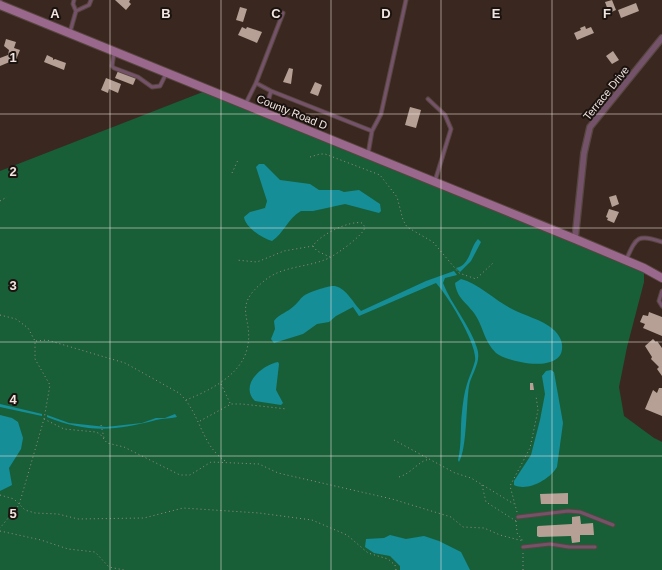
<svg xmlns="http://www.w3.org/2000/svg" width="662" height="570" font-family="Helvetica,sans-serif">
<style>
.green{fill:#185f38}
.water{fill:#168e98}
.building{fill:#b6a095}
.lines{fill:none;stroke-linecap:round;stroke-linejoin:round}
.service-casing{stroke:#57463f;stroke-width:5}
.minor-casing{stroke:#57463f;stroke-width:8}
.secondary-casing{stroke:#57463f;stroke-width:10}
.path{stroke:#9a8a84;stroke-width:1;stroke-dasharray:1 3;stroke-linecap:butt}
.service{stroke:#74536a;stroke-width:3}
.minor{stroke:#74536a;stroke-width:5.5}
.secondary{stroke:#9b688d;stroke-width:8}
.grid{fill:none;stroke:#f2e5e0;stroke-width:1;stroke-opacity:0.55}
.labels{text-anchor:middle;stroke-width:4;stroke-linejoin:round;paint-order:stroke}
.street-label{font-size:11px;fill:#f2e5e0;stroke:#1b1310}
.grid-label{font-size:13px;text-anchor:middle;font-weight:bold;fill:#f2e5e0;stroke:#1b1310;stroke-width:4;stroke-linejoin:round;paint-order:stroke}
</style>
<rect width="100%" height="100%" fill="#3a2820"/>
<path class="green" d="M 208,90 L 644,268 L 644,282 L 627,347 L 619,387 L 624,416 L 654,438 L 662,442 L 662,570 L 0,570 L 0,171 Z"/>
<path class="water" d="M 259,164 L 264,164 L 280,180 L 310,184 L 319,190 L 339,190 L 344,192 L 359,190 L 380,204 L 381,211 L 379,213 L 345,204 L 313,211 L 301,211 C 288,218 284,233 272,241 C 262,238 245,227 244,217 L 250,212 L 265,208 L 267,201 L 256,167 Z
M 478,239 L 481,242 L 471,261 L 460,272 L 456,268 C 470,266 470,247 478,239 Z
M 454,271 L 457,275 L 445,278 L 443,283 C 452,306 470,325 477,348 C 482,362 471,374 469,386 C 466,405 467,449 459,462 L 458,460 C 462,444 460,428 462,412 C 463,403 464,393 467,384 C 469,377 473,369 475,361 C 478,345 448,296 436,283 L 359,316 L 353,307 L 336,316 L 329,322 L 317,324 L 303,334 L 274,343 L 271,339 L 275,329 L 274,321 C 279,314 288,312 294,306 C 298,303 301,297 305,295 C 309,292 330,285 335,286 C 347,289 353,303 361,311 L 426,281 Z
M 461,279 C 477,283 495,300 510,308 C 524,316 542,319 554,330 C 559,335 563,341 562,349 C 560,373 509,363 496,353 C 484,342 483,325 474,313 C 465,301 457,298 455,283 Z
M 278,362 L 279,364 L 276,390 L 283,403 L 281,405 L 255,401 C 239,385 262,365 278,362 Z
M 551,370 L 554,372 L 563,423 L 557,467 C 550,479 528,492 514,485 L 514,481 L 531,455 L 540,420 L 545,394 L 542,376 L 546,371 Z
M 0,404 L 42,414 L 42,416 L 0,407 Z
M 175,414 L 177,417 C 170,419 163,418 156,420 C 116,431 86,433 47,417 L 47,415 L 69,423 L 106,427 L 142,423 L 156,418 L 165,418 Z
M 0,415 L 12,418 L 18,422 L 23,438 L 21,449 L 9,468 L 12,485 L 0,491 Z
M 390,535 L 406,539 L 424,536 L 439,541 L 461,552 L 470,570 L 400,570 L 400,566 L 390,556 L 374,553 L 365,547 L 366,539 L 384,538 Z"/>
<path class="building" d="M 115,0 L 130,0 L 129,2 L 131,4 L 126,10 Z
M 612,0 L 616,10 L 609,13 L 605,2 Z
M 636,3 L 639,11 L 621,18 L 618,10 Z
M 240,7 L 247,9 L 243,22 L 236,20 Z
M 585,26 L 586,29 L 591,27 L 594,33 L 577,40 L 574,33 L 581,30 L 580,28 Z
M 242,27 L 246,29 L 247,27 L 262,32 L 257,43 L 238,35 Z
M 6,39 L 16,42 L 14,48 L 20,50 L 15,62 L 12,61 L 0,66 L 0,58 L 8,55 L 9,50 L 4,46 Z
M 613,51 L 619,60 L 612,64 L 606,56 Z
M 47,55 L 53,58 L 53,60 L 55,59 L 66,63 L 64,70 L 44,62 Z
M 289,68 L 293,69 L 291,84 L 283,82 Z
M 118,71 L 136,78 L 133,85 L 115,78 Z
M 106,78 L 121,84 L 118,93 L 109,89 L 108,93 L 101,90 Z
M 315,82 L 322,85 L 318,96 L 310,93 Z
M 410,107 L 421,110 L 416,128 L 405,125 Z
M 616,195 L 619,204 L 612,207 L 609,197 Z
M 609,209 L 619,212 L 614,223 L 607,220 L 608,218 L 606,217 Z
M 649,312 L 662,317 L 662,336 L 643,328 L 645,324 L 640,322 L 643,315 L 648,316 Z
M 653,339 L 656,342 L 657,341 L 662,348 L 662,376 L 657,369 L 659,367 L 651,359 L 652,357 L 645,346 Z
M 530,383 L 533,383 L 534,390 L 530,390 Z
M 659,388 L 662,388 L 662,416 L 645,409 L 653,390 L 657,393 Z
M 568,493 L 568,504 L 541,504 L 540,494 Z
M 580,516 L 581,524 L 593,523 L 594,535 L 580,535 L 580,542 L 572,543 L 571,536 L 539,537 L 537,536 L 537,527 L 538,526 L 572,524 L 572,517 Z"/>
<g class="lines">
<defs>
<path id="service" d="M 0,1 L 0,0
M 76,11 L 89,5 L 91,0
M 70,32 L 76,11 L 73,4 L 74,0
M 114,53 L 112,66 L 114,68 L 138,77 L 152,87 L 160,86 L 166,74
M 256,83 L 283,13
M 428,99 L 445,115 L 451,129 L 435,181
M 245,105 L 256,83 L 271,91
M 265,112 L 271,91 L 372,131 L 368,154
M 372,131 L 381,114 L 406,0
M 626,260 C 636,238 637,233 662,242
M 662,291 L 659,301 L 662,306
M 518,517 L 568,511 L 580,512 L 613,525
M 523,547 L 550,544 L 569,547 L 595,547"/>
<path id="minor" d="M 575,239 L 584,153 L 590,127 L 662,38"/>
<path id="secondary" d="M 0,5 L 575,239 L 644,268 L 662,278"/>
</defs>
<use href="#service" class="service-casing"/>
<use href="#minor" class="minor-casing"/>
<use href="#secondary" class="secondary-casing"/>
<path class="path" d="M 310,157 L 320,154 L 325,154 L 380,175 L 397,197 L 403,220 L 407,227 L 433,242 L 459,273 L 476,279 L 493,263
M 232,173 L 238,160
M 0,201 L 7,197
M 313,246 L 317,251 L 330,257
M 0,315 L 16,319 L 28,328 L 35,341 L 35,359 L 50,385 L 44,419 L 19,505 L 0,528
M 36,341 L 47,340 L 125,363 L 179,393 C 201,413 201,447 227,462
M 221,384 L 230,403
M 186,400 C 209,391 241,375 247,349 C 255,317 230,309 264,281 C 283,265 308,268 329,258 C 337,254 364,235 365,227 L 362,223 C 350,220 319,235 313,246 L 284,251 L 257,262 L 236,260
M 44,419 L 64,429 L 96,432 L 100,434 L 107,443 L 124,447 L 180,475 L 190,475 L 211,462 L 259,464 L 278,473 L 392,499 L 451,517 L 463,527 L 484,528 L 500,535 L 523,541
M 200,421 L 231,404 L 242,404 L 287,409
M 101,425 L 104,438
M 394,440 L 455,473 L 471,478 L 514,504
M 399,477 C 412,473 418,461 430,459
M 482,485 L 486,502 L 516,521
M 0,495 L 14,499 L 25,510 L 35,513 L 58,514 L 78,519 L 144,518 L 183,508 L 259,513 L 312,520 L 347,535 L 368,553 L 388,559 L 395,565 L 396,570
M 517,512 L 510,486 L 530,448 L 538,410 L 536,396
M 516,521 L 517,533 L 523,541
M 0,531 L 41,540 L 68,549 L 95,552 L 109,567 L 124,570
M 523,570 L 523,551"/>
<use href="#service" class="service"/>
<use href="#minor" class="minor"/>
<use href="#secondary" class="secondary"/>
</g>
<path class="grid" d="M 110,0 L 110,570M 221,0 L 221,570M 331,0 L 331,570M 441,0 L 441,570M 552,0 L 552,570M 0,114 L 662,114M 0,228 L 662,228M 0,342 L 662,342M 0,456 L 662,456"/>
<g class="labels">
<g class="street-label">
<text transform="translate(606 93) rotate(-51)" y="4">Terrace Drive</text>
<text transform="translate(292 112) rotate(22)" y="4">County Road D</text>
</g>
</g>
<g class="grid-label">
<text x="55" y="18">A</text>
<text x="166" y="18">B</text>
<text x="276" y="18">C</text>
<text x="386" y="18">D</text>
<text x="496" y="18">E</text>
<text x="607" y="18">F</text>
<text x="13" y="62">1</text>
<text x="13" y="176">2</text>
<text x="13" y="290">3</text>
<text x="13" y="404">4</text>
<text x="13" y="518">5</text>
</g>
</svg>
